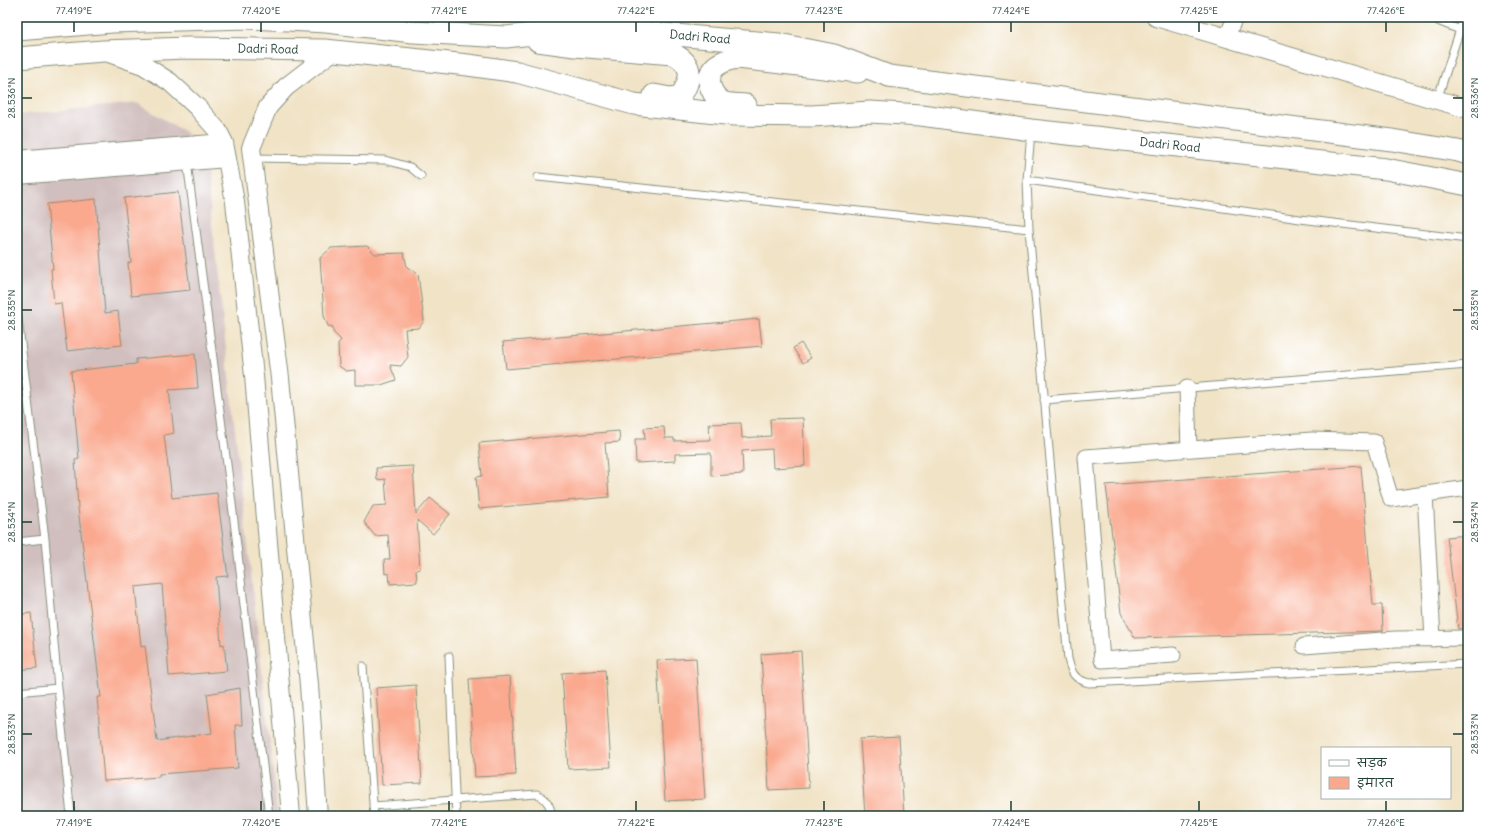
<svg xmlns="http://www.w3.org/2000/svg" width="1485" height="833" font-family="Delius,'Playpen Sans Deva',sans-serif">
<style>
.industrial{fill:#d1bfbf}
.building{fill:#faa98f}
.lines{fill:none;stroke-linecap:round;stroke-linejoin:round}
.service-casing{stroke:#88907d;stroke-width:9}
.minor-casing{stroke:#88907d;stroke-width:17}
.tertiary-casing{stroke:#88907d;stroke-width:20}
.secondary-casing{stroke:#88907d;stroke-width:23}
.service{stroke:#fff;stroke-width:7}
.minor{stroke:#fff;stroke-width:15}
.tertiary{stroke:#fff;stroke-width:18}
.secondary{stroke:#fff;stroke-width:21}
.ticks{fill:none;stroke:#1f3d34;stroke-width:1.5}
.labels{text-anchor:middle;stroke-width:4;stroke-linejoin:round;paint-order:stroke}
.street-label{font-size:12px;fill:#1f3d34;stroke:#fff}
.neatline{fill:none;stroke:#1f3d34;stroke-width:1.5}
.ticks-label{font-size:10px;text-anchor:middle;fill:#1f3d34}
</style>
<rect width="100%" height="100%" fill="#fff"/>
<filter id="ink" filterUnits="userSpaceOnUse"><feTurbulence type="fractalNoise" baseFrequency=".025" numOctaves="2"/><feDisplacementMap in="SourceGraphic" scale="8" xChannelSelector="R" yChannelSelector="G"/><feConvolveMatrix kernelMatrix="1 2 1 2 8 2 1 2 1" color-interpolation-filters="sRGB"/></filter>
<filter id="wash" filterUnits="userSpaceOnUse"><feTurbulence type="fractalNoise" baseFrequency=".012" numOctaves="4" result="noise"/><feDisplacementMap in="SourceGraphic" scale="16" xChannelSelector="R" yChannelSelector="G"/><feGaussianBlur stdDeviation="0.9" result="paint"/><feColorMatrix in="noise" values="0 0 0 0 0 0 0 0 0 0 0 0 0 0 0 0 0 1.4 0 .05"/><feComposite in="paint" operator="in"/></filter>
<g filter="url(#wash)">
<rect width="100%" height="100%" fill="#f1e3c6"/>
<path class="industrial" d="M 137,103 L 203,143 L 278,816 L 17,816 L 17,115 Z"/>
<g id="blocks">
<path class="building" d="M 178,192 L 190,290 L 131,296 L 128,263 L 131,262 L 124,198 Z
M 96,199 L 105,313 L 118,311 L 122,345 L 67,351 L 61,303 L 54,304 L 51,269 L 53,269 L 47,204 Z
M 367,246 L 375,254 L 404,253 L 407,267 L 418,274 L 424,321 L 419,328 L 405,329 L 408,357 L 401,366 L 390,365 L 396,380 L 381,385 L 355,385 L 355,370 L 346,371 L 339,366 L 338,344 L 341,340 L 333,332 L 333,327 L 328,326 L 324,316 L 320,258 L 331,248 Z
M 759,319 L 762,346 L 506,369 L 503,342 Z
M 801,343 L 811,358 L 803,363 L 793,348 Z
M 195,354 L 198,388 L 169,390 L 174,433 L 164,435 L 172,498 L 217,493 L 228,576 L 216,577 L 221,645 L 224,644 L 227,671 L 169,676 L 162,584 L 135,587 L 141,647 L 145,646 L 157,741 L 212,733 L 207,694 L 240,688 L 242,725 L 235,725 L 238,768 L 159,774 L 159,777 L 104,781 L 97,697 L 101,697 L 78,508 L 75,460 L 79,459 L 71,371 L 136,364 L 136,359 Z
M 803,418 L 805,466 L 773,468 L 772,449 L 742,451 L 743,474 L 711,476 L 711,453 L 675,454 L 675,461 L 636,463 L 635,439 L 645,439 L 644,428 L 664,427 L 665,438 L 674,438 L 674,441 L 710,440 L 709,424 L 741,423 L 742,438 L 771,436 L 770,419 Z
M 619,431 L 620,442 L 605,443 L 609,497 L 479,509 L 476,477 L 482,476 L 479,443 Z
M 413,466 L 416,514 L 430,498 L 450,514 L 433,534 L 417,520 L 420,569 L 416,570 L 417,582 L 390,584 L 389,573 L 385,574 L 384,559 L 390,559 L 388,535 L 375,536 L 364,522 L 373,506 L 387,505 L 385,479 L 377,480 L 376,468 Z
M 1361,466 L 1373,605 L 1382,605 L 1383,631 L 1135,638 L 1121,613 L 1106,485 Z
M 1468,535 L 1468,627 L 1458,629 L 1447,537 Z
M 31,613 L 37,668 L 17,670 L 17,615 Z
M 801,651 L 809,788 L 769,790 L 761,654 Z
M 696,658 L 705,799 L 665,801 L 657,660 Z
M 605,670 L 611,767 L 568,769 L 562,673 Z
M 510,676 L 516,775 L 475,777 L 469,679 Z
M 416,685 L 422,783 L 382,785 L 376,688 Z
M 899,737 L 904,816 L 865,816 L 860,739 Z"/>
</g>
</g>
<g filter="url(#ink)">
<use href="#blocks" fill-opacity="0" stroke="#88907d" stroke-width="1"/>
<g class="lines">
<defs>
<path id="service" d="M 1428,17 L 1460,30
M 1437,100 L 1464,17
M 1031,132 L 1027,180 L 1029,229 L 1068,659 C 1072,674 1074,679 1089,683 L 1468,664
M 253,158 L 385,160 L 410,167 L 421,176
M 187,162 L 230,487 L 269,816
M 538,177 L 1029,229
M 1027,180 L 1300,219 L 1468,239
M 17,311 L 45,539 L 58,688 L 71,816
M 1044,400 L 1468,365
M 17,542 L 45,539
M 449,656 L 456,816
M 363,666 L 374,816
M 17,692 L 58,688
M 373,806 L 537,794 C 547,799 550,805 552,816"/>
<path id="minor" d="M 1227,37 L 1235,17
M 1187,388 L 1189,449
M 1425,494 L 1433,639
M 1304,646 L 1396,639 L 1468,638
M 1173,655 L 1102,660 L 1086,457 L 1312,440 L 1374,442 L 1391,499 L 1468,488"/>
<path id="tertiary" d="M 1156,17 L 1468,109
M 109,53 L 143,65 L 170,82 L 197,107 L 218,131 L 224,143 L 235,202 L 254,376 L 291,816
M 17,160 L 224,143
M 17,175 L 227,158
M 318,816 L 309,685 L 280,378 L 251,148 L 268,107 L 286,87 L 333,51"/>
<path id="secondary" d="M 17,30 L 112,22 L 247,18 L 326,22 L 413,32 L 506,37 L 568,30 L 641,32 L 779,44 L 834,55 L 889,76 L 1392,140 L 1458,151 L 1468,154
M 538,41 L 575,46 L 673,54 C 694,64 692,78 681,96 L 670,98 L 654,95
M 17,58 L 103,51 L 188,48 L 325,50 L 468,65 L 517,72 L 634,104 L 734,115 L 812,116 L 870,112 L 921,115 L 1031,130 L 1386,169 L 1468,185
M 746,105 C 740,104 731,105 725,103 C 712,98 705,81 713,69 C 719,62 730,59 738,58 L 858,72"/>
</defs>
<use href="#service" class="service-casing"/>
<use href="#minor" class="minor-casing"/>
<use href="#tertiary" class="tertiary-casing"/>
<use href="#secondary" class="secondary-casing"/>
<use href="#service" class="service"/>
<use href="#minor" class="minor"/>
<use href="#tertiary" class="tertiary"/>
<use href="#secondary" class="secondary"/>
</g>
</g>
<path class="ticks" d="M 74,22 L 74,32M 261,22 L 261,32M 449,22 L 449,32M 636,22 L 636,32M 824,22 L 824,32M 1011,22 L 1011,32M 1199,22 L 1199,32M 1386,22 L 1386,32M 22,98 L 32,98M 1453,98 L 1463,98M 22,310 L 32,310M 1453,310 L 1463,310M 22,522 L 32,522M 1453,522 L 1463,522M 22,734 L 32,734M 1453,734 L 1463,734M 74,801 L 74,811M 261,801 L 261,811M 449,801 L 449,811M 636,801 L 636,811M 824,801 L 824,811M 1011,801 L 1011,811M 1199,801 L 1199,811M 1386,801 L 1386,811"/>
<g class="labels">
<g class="street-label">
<text transform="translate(700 37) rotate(5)" y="4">Dadri Road</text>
<text transform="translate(268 49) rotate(1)" y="4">Dadri Road</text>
<text transform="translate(1170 145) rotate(6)" y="4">Dadri Road</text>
</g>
</g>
<rect width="1485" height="833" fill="none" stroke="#fff" stroke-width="44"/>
<rect x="1321" y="747" width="130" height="52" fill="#ffffff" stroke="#a5b1ae"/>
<rect x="1329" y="760" width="20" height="6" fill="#ffffff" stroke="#a5b1ae"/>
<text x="1357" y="767" font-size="12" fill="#1f3d34">सड़क</text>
<rect x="1329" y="777" width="20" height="12" fill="#faa98f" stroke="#a5b1ae"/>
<text x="1357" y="787" font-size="12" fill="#1f3d34">इमारत</text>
<rect x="22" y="22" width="1441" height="789" class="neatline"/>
<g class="ticks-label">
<text x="74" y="14">77.419°E</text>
<text x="261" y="14">77.420°E</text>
<text x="449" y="14">77.421°E</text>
<text x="636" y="14">77.422°E</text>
<text x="824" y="14">77.423°E</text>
<text x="1011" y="14">77.424°E</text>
<text x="1199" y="14">77.425°E</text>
<text x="1386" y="14">77.426°E</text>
<text transform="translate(11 98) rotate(-90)" y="4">28.536°N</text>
<text transform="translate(1474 98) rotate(-90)" y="4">28.536°N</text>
<text transform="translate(11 310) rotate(-90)" y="4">28.535°N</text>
<text transform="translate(1474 310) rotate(-90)" y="4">28.535°N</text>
<text transform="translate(11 522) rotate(-90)" y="4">28.534°N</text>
<text transform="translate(1474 522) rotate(-90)" y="4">28.534°N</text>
<text transform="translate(11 734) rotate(-90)" y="4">28.533°N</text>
<text transform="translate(1474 734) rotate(-90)" y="4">28.533°N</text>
<text x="74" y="826">77.419°E</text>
<text x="261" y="826">77.420°E</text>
<text x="449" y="826">77.421°E</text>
<text x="636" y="826">77.422°E</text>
<text x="824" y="826">77.423°E</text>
<text x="1011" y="826">77.424°E</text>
<text x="1199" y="826">77.425°E</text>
<text x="1386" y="826">77.426°E</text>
</g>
</svg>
